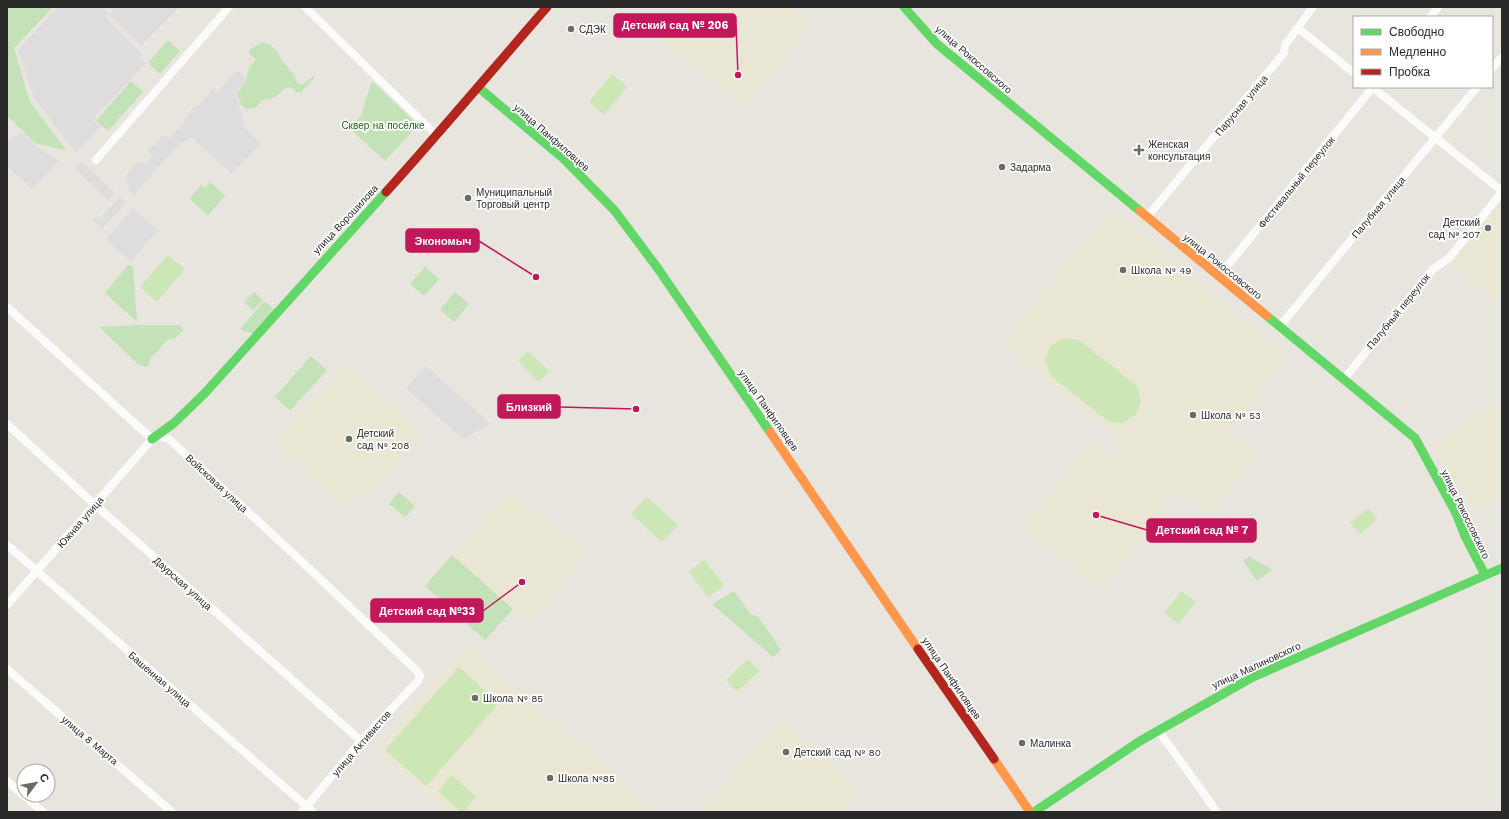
<svg xmlns="http://www.w3.org/2000/svg" width="1509" height="819" font-family="'Work Sans',sans-serif">
<style>
.industrial{fill:#dfdcdd}
.education{fill:#eae6d4}
.green{fill:#c4e2b8}
.pitch{fill:#cde6b6}
.lines{fill:none;stroke-linecap:round;stroke-linejoin:round}
.street{stroke:#fcfbfa;stroke-width:8}
.fast{stroke:#63d668;stroke-width:9}
.slow{stroke:#ff974d;stroke-width:9}
.jam{stroke:#b3261e;stroke-width:9}
.poi-dot{fill:#6c6b68;stroke:#fff;stroke-width:1.5}
.labels{text-anchor:middle;stroke-width:3.5;stroke-linejoin:round;paint-order:stroke}
.poi-label{font-size:10px;fill:#292929;stroke:#fff;text-anchor:start}
.street-label{font-size:10px;fill:#292929;stroke:#fff}
.park-label{font-size:10px;fill:#20631c;stroke:#fff}
.leader{fill:none;stroke:#c2185b;stroke-width:1.5}
.callout-dot{fill:#c2185b;stroke:#fff;stroke-width:1.5}
.callout{fill:#c2185b;stroke:#c2185b;stroke-width:1.5}
.callout-label{font-size:11px;text-anchor:middle;font-weight:bold;fill:#fff}
</style>
<rect width="100%" height="100%" fill="#e8e5de"/>
<path class="industrial" d="M 58,7 L 103,7 L 107,12 L 107,19 L 142,54 L 140,57 L 146,63 L 96,116 L 94,120 L 100,127 L 76,153 L 34,98 L 18,50 Z
M 110,7 L 180,7 L 141,46 L 109,14 L 113,10 Z
M 237,70 L 247,79 L 236,92 L 244,126 L 261,143 L 232,174 L 191,137 L 176,147 L 134,195 L 130,192 L 126,175 L 138,162 L 147,163 L 153,157 L 148,151 L 164,134 L 169,139 L 183,123 L 192,108 L 199,105 L 213,89 L 217,92 Z
M 23,133 L 36,146 L 59,161 L 32,189 L 9,168 L 7,169 L 7,141 Z
M 82,162 L 115,193 L 108,200 L 75,169 Z
M 120,197 L 126,202 L 102,229 L 92,220 L 96,216 L 99,219 Z
M 133,208 L 158,230 L 132,261 L 106,240 Z
M 426,366 L 491,424 L 463,439 L 406,388 Z"/>
<path class="education" d="M 690,7 L 788,7 L 810,24 L 746,107 L 663,43 Z
M 1502,194 L 1502,295 L 1497,301 L 1448,261 Z
M 1111,210 L 1258,331 L 1203,397 L 1177,375 L 1122,442 L 1002,342 Z
M 1258,333 L 1287,357 L 1227,430 L 1258,455 L 1209,514 L 1180,491 L 1171,502 L 1113,455 L 1176,379 L 1203,400 Z
M 346,363 L 425,433 L 373,491 L 367,486 L 346,509 L 274,444 Z
M 1486,408 L 1502,408 L 1502,494 L 1476,512 L 1431,446 Z
M 1093,440 L 1170,504 L 1100,590 L 1022,526 Z
M 510,489 L 586,555 L 528,622 L 452,555 Z
M 468,646 L 656,811 L 448,812 L 377,749 Z
M 781,718 L 860,787 L 838,812 L 700,812 Z"/>
<path class="green" d="M 7,7 L 53,7 L 14,48 L 30,102 L 67,151 L 35,143 L 7,115 Z
M 168,40 L 180,51 L 160,74 L 148,63 Z
M 263,42 L 271,45 L 278,53 L 282,61 L 294,74 L 298,84 L 302,85 L 312,77 L 315,77 L 301,92 L 296,92 L 292,88 L 287,87 L 274,98 L 262,100 L 256,108 L 246,109 L 241,104 L 237,93 L 245,83 L 249,68 L 256,59 L 250,55 L 249,50 Z
M 131,81 L 143,92 L 108,131 L 96,121 Z
M 372,81 L 418,125 L 385,161 L 349,128 L 361,115 Z
M 210,182 L 225,196 L 208,215 L 189,199 L 201,185 L 205,188 Z
M 128,265 L 133,266 L 137,322 L 105,293 Z
M 425,267 L 439,279 L 424,296 L 410,284 Z
M 254,292 L 263,300 L 253,310 L 244,302 Z
M 455,292 L 469,304 L 454,322 L 440,310 Z
M 264,301 L 276,311 L 256,334 L 243,331 L 241,328 Z
M 137,325 L 180,325 L 183,330 L 176,338 L 168,339 L 150,359 L 149,365 L 145,367 L 138,364 L 99,327 Z
M 311,356 L 327,370 L 290,411 L 275,397 Z
M 399,492 L 415,506 L 405,517 L 389,504 Z
M 452,555 L 513,609 L 485,640 L 425,586 Z
M 1250,556 C 1256,563 1265,563 1272,570 L 1257,581 L 1243,560 Z
M 734,591 L 751,615 L 758,616 L 781,650 L 773,657 L 712,604 Z"/>
<path class="pitch" d="M 612,74 L 627,87 L 604,115 L 589,102 Z
M 168,255 L 185,269 L 157,302 L 140,287 Z
M 1063,338 L 1079,340 L 1137,386 L 1141,401 L 1136,414 L 1124,423 L 1109,422 L 1051,376 L 1045,360 L 1050,347 Z
M 528,351 L 549,371 L 539,382 L 518,361 Z
M 647,497 L 678,525 L 662,542 L 631,514 Z
M 1368,508 L 1377,519 L 1360,534 L 1350,523 Z
M 704,560 L 724,585 L 708,597 L 689,572 Z
M 1182,591 L 1196,602 L 1178,624 L 1164,612 Z
M 748,659 L 759,671 L 737,692 L 726,680 Z
M 459,667 L 499,703 L 426,786 L 385,750 Z
M 452,775 L 476,797 L 463,812 L 461,812 L 438,791 Z"/>
<g class="lines">
<path class="street" d="M 305,7 L 437,136
M 1430,17 L 1438,7
M 1298,28 L 1354,73
M 1492,69 L 1502,57
M 1372,87 L 1502,191
M 96,160 L 229,7
M 1147,217 L 1284,53 L 1285,45 L 1313,7
M 1219,276 L 1373,87
M 7,307 L 152,439 L 159,436 L 169,439 L 313,572 L 417,671 L 420,676 L 418,681 L 361,741 L 302,812
M 1280,326 L 1477,87
M 1344,379 L 1433,269 L 1449,258 L 1502,192
M 7,424 L 92,502 L 361,741
M 7,545 L 313,812
M 7,605 L 152,439
M 7,669 L 172,812
M 1158,730 L 1217,812
M 7,781 L 43,812"/>
<path class="fast" d="M 904,7 L 937,44 L 1140,211
M 478,87 L 564,159 L 615,211 L 659,270 L 770,432
M 1267,316 L 1415,438 L 1456,513 L 1465,536 L 1485,575
M 152,439 L 174,423 L 205,393 L 386,192
M 1034,812 L 1140,741 L 1251,678 L 1502,568"/>
<path class="slow" d="M 1140,211 L 1267,316
M 770,432 L 918,649
M 994,759 L 1030,812"/>
<path class="jam" d="M 386,192 C 441,131 493,69 547,7
M 918,649 L 994,759"/>
</g>
<g class="poi-dot">
<circle cx="571" cy="29" r="4"/>
<path d="M1137 144h4v4h4v4h-4v4h-4v-4h-4v-4h4z"/>
<circle cx="1002" cy="167" r="4"/>
<circle cx="468" cy="198" r="4"/>
<circle cx="1488" cy="228" r="4"/>
<circle cx="1123" cy="270" r="4"/>
<circle cx="1193" cy="415" r="4"/>
<circle cx="349" cy="439" r="4"/>
<circle cx="475" cy="698" r="4"/>
<circle cx="1022" cy="743" r="4"/>
<circle cx="786" cy="752" r="4"/>
<circle cx="550" cy="778" r="4"/>
</g>
<g class="labels">
<g class="poi-label">
<text x="579" y="33">СДЭК</text>
<text x="1148" y="148">Женская<tspan x="1148" dy="12">консультация</tspan></text>
<text x="1010" y="171">Задарма</text>
<text x="476" y="196">Муниципальный<tspan x="476" dy="12">Торговый центр</tspan></text>
<text x="1480" y="226" text-anchor="end">Детский<tspan x="1480" dy="12">сад № 207</tspan></text>
<text x="1131" y="274">Школа № 49</text>
<text x="1201" y="419">Школа № 53</text>
<text x="357" y="437">Детский<tspan x="357" dy="12">сад № 208</tspan></text>
<text x="483" y="702">Школа № 85</text>
<text x="1030" y="747">Малинка</text>
<text x="794" y="756">Детский сад № 80</text>
<text x="558" y="782">Школа №85</text>
</g>
<g class="street-label">
<text transform="translate(974 59) rotate(41)" y="4">улица Рокоссовского</text>
<text transform="translate(1241 105) rotate(-50)" y="4">Парусная улица</text>
<text transform="translate(552 137) rotate(41)" y="4">улица Панфиловцев</text>
<text transform="translate(1296 182) rotate(-51)" y="4">Фестивальный переулок</text>
<text transform="translate(1378 207) rotate(-50)" y="4">Палубная улица</text>
<text transform="translate(345 219) rotate(-47)" y="4">улица Ворошилова</text>
<text transform="translate(1223 266) rotate(39)" y="4">улица Рокоссовского</text>
<text transform="translate(1398 311) rotate(-51)" y="4">Палубный переулок</text>
<text transform="translate(769 410) rotate(55)" y="4">улица Панфиловцев</text>
<text transform="translate(217 483) rotate(43)" y="4">Войсковая улица</text>
<text transform="translate(1466 514) rotate(64)" y="4">улица Рокоссовского</text>
<text transform="translate(80 522) rotate(-49)" y="4">Южная улица</text>
<text transform="translate(183 583) rotate(42)" y="4">Даурская улица</text>
<text transform="translate(1256 665) rotate(-25)" y="4">улица Малиновского</text>
<text transform="translate(952 678) rotate(56)" y="4">улица Панфиловцев</text>
<text transform="translate(160 679) rotate(41)" y="4">Башенная улица</text>
<text transform="translate(90 740) rotate(40)" y="4">улица 8 Марта</text>
<text transform="translate(361 743) rotate(-49)" y="4">улица Активистов</text>
</g>
<g class="park-label">
<text x="383" y="129">Сквер на посёлке</text>
</g>
</g>
<path class="leader" d="M738 75L736 25M536 277L479 241M636 409L560 407M1096 515L1147 530M522 582L483 611"/>
<g class="callout-dot">
<circle cx="738" cy="75" r="4"/>
<circle cx="536" cy="277" r="4"/>
<circle cx="636" cy="409" r="4"/>
<circle cx="1096" cy="515" r="4"/>
<circle cx="522" cy="582" r="4"/>
</g>
<g class="callout">
<rect x="614" y="14" width="122" height="23" rx="4"/>
<rect x="406" y="229" width="73" height="23" rx="4"/>
<rect x="498" y="395" width="62" height="23" rx="4"/>
<rect x="1147" y="519" width="109" height="23" rx="4"/>
<rect x="371" y="599" width="112" height="23" rx="4"/>
</g>
<g class="callout-label">
<text x="675" y="29">Детский сад № 206</text>
<text x="443" y="245">Экономыч</text>
<text x="529" y="411">Близкий</text>
<text x="1202" y="534">Детский сад № 7</text>
<text x="427" y="615">Детский сад №33</text>
</g>
<rect width="1509" height="819" fill="none" stroke="#292929" stroke-width="16"/>
<rect x="1353" y="16" width="140" height="72" fill="#ffffff" stroke="#a9a9a9"/>
<rect x="1361" y="29" width="20" height="6" fill="#63d668" stroke="#a9a9a9"/>
<text x="1389" y="36" font-size="12" fill="#292929">Свободно</text>
<rect x="1361" y="49" width="20" height="6" fill="#ff974d" stroke="#a9a9a9"/>
<text x="1389" y="56" font-size="12" fill="#292929">Медленно</text>
<rect x="1361" y="69" width="20" height="6" fill="#b3261e" stroke="#a9a9a9"/>
<text x="1389" y="76" font-size="12" fill="#292929">Пробка</text>
<g transform="translate(36 783) rotate(58)"><circle r="19" fill="#ffffff" stroke="#a9a9a9"/>
<path d="M0-3L7 15L0 10L-7 15Z" fill="#6c6b68"/>
<text y="-6" font-size="11" font-weight="bold" text-anchor="middle" fill="#292929">С</text>
</g>
</svg>
